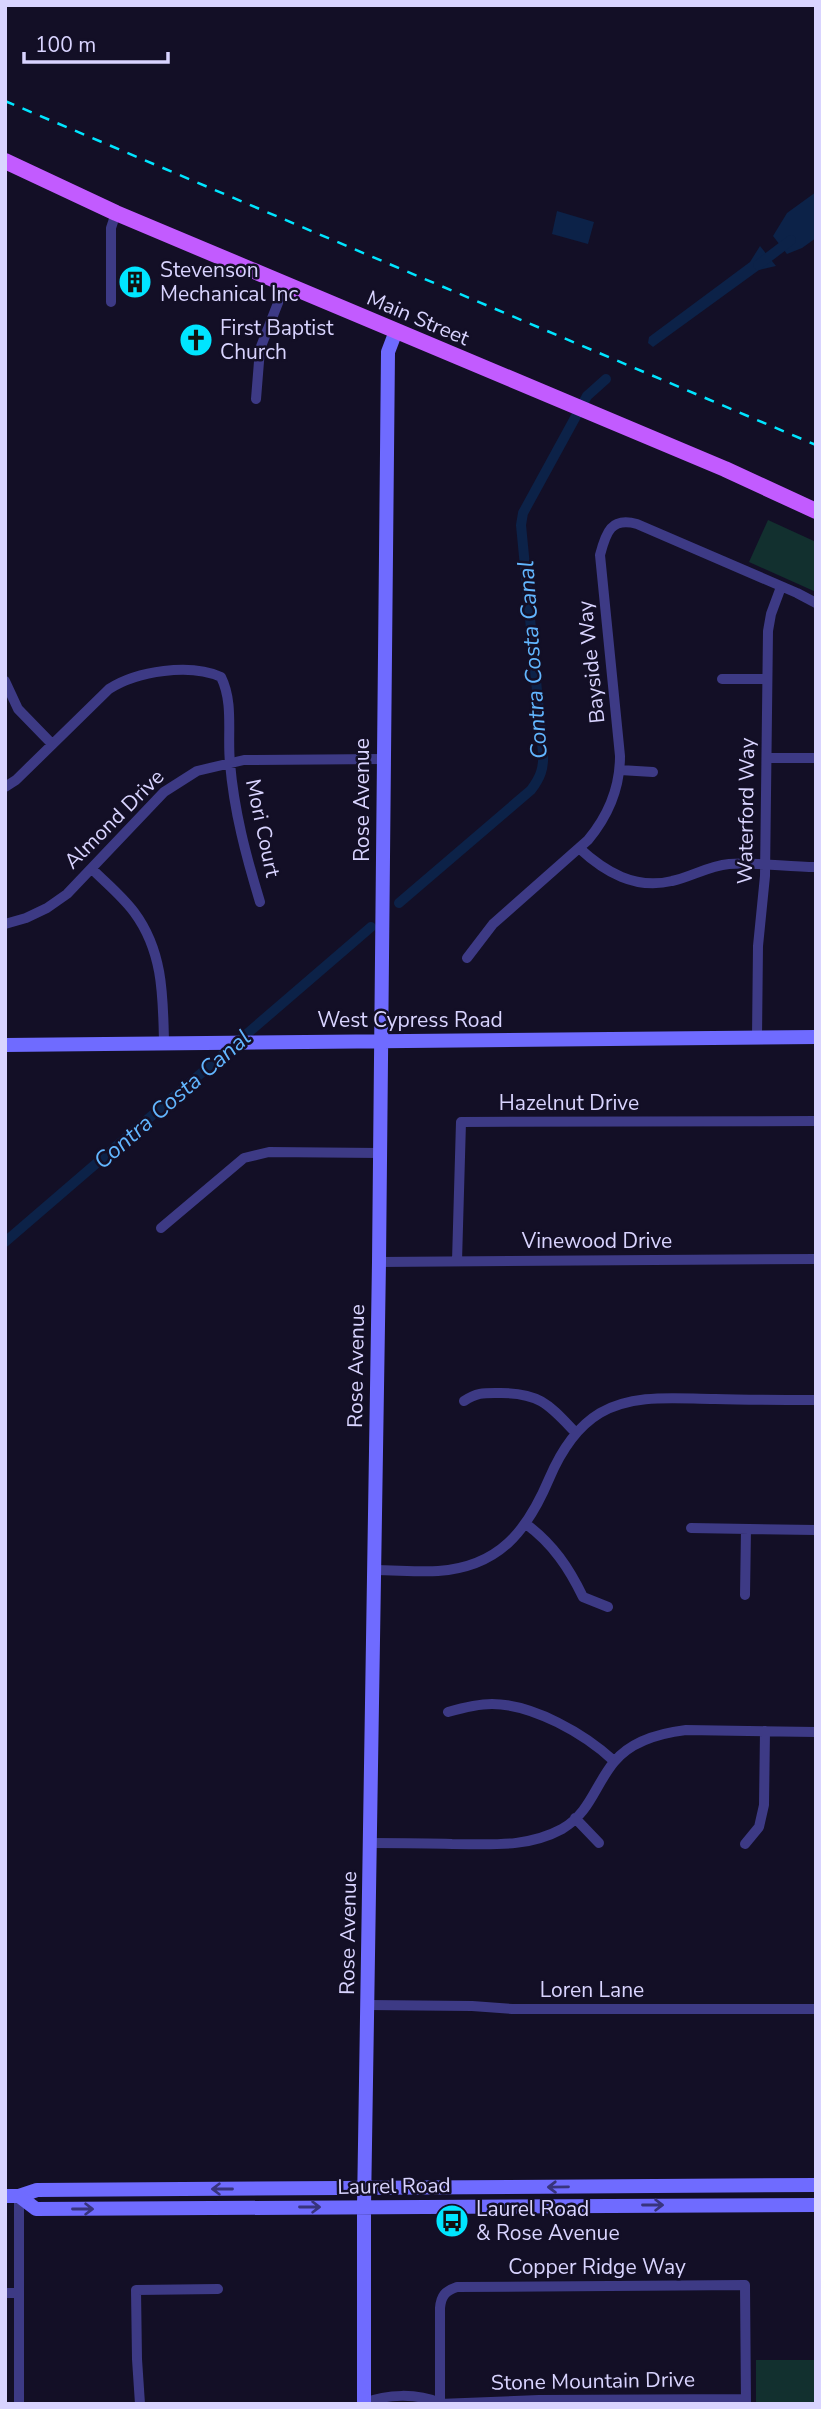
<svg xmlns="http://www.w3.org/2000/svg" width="821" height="2409" font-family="'Nunito Sans',sans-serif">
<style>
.green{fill:#12302f}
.water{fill:#0c2248}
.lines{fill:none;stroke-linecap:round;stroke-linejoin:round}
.canal{stroke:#0c2248;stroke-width:10}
.street{stroke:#3d3a85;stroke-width:10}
.secondary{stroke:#6f6bff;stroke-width:14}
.primary{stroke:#c25bff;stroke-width:16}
.rail{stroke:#00e5ff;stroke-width:2.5;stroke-dasharray:10 9;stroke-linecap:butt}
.oneway{stroke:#38347d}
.labels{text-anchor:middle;stroke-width:5;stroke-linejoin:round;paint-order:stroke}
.poi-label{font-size:21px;fill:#d9d4ff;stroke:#130f26;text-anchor:start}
.street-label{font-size:21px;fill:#d9d4ff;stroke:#130f26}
.water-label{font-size:23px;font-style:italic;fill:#62b6ff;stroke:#130f26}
</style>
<rect width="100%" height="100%" fill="#130f26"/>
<path class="green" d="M 768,520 L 816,542 L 816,592 L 749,562 Z
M 756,2360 L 816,2360 L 816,2404 L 756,2404 Z"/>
<path class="water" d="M 816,192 L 816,238 L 802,248 L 787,254 L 773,236 L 787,213 Z
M 557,211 L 594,222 L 588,244 L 552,234 Z
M 760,246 L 776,266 L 759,270 L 653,347 L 648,343 L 649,337 L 750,262 Z"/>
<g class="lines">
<path class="canal" d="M 758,265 L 791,240
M 399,903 L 531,790 C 540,778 544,769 543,753 L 521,525 L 523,513 L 587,396 L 606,379
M 5,1242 L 371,927"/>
<path class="street" d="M 111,302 L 111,228 L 116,213
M 256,399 L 260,349 L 285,285
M 722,679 L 767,679
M 5,681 L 18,709 L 52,744
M 767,758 L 816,758
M 620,770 L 653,772
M 5,787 L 16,780 L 109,689 C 137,671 190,663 221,677 C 234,703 227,735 230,763 C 234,811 246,856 260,902
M 579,848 C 605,872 635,890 672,881 C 691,877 708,866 729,864 C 757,862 787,867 816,867
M 92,869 C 106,883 122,896 134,912 C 163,951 163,995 164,1042
M 5,924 L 26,918 L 47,908 L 67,894 L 164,792 L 197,771 L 244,760 L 383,759
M 467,958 L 493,924 L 588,840 C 608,816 620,788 620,756 L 600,555 C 606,532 611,517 637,524 L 797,593 L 816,603
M 757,1037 L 758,946 L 765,876 L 768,631 L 771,614 L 781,587
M 161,1228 L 244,1158 L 269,1152 L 380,1153
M 457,1261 L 461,1122 L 816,1121
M 379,1262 L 816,1259
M 464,1401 C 478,1392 484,1393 501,1393 C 541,1393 550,1406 576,1433
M 526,1524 C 553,1544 569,1568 583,1597 L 608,1607
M 691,1528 L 816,1530
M 374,1570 C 395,1570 417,1572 438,1571 C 499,1567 527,1531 549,1479 C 560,1453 575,1428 600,1413 C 635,1393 677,1399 715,1399 C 748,1400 782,1400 816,1400
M 745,1595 L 746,1529
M 448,1712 C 462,1708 477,1704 492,1704 C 533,1704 585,1734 614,1761
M 575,1818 L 599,1843
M 371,1843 C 398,1843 425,1843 452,1844 C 490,1844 527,1848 562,1829 C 590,1813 595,1785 614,1762 C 631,1741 661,1733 686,1730 L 816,1732
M 745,1844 L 759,1827 L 764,1805 L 765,1731
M 368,2005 L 472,2006 L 512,2009 L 816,2009
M 19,2196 L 19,2404
M 5,2293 L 19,2293
M 364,2403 C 387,2394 417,2393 440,2403
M 140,2404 L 137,2359 L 136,2290 L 218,2289
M 439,2404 L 539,2400 L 746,2399
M 440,2404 L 440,2308 C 441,2296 445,2291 457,2287 L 745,2285 L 746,2404"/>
<path class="secondary" d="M 5,1045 L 816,1037
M 5,2196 L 19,2196 L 37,2190 L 816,2185
M 19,2196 L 36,2209 L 816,2205
M 364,2404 L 364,2207 L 379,1262 L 388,352 L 396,331"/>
<path class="primary" d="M 5,161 L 116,213 L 725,469 L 816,511"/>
<path class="rail" d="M 5,101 L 816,445"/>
</g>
<defs><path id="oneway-shaft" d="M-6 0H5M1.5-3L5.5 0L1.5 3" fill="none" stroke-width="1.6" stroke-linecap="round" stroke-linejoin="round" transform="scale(1.75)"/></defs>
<g class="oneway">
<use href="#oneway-shaft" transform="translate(558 2187) rotate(179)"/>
<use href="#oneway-shaft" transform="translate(222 2189) rotate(180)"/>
<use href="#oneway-shaft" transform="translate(653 2205)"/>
<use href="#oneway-shaft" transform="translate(310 2207)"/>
<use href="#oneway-shaft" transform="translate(83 2209)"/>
</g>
<defs>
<symbol id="building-disc" viewBox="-11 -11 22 22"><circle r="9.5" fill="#00e5ff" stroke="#130f26"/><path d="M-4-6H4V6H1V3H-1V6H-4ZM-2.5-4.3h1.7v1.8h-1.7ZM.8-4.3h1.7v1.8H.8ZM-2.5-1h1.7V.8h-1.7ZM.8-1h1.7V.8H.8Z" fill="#111"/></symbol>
<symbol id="church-disc" viewBox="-11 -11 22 22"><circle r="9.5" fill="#00e5ff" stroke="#130f26"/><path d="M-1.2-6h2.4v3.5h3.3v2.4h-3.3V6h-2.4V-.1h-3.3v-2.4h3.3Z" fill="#111"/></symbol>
<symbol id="bus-disc" viewBox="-11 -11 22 22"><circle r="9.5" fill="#00e5ff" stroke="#130f26"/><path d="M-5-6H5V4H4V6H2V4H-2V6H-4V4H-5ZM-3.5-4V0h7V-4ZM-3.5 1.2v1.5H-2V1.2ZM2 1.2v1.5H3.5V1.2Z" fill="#111"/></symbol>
</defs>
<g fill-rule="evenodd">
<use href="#building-disc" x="116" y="263" width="38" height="38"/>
<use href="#church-disc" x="177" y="321" width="38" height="38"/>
<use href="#bus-disc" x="433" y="2202" width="38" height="38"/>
</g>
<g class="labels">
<g class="poi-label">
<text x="160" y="277">Stevenson<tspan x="160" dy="24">Mechanical Inc</tspan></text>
<text x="220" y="335">First Baptist<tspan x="220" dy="24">Church</tspan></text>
<text x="476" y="2216">Laurel Road<tspan x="476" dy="24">&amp; Rose Avenue</tspan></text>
</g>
<g class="street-label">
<text transform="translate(418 318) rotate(23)" y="7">Main Street</text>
<text transform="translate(591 662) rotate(-96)" y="7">Bayside Way</text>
<text transform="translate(362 800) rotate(-90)" y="7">Rose Avenue</text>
<text transform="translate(746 811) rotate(-89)" y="7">Waterford Way</text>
<text transform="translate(114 819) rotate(-45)" y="7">Almond Drive</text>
<text transform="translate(263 828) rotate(78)" y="7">Mori Court</text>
<text x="410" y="1027">West Cypress Road</text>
<text x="569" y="1110">Hazelnut Drive</text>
<text x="597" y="1248">Vinewood Drive</text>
<text transform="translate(356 1366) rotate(-89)" y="7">Rose Avenue</text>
<text transform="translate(348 1933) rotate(-89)" y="7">Rose Avenue</text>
<text x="592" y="1997">Loren Lane</text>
<text transform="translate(394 2186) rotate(-1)" y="7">Laurel Road</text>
<text x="597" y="2274">Copper Ridge Way</text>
<text transform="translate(593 2381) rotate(-1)" y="7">Stone Mountain Drive</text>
</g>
<g class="water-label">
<text transform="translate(532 660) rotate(-94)" y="8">Contra Costa Canal</text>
<text transform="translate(172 1099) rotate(-41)" y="8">Contra Costa Canal</text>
</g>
</g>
<rect width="821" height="2409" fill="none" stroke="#d9d4ff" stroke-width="14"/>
<path d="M24 52v10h144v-10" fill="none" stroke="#d9d4ff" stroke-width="3.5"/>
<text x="35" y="52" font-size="21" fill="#d9d4ff" stroke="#130f26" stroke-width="5" paint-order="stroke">100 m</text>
</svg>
